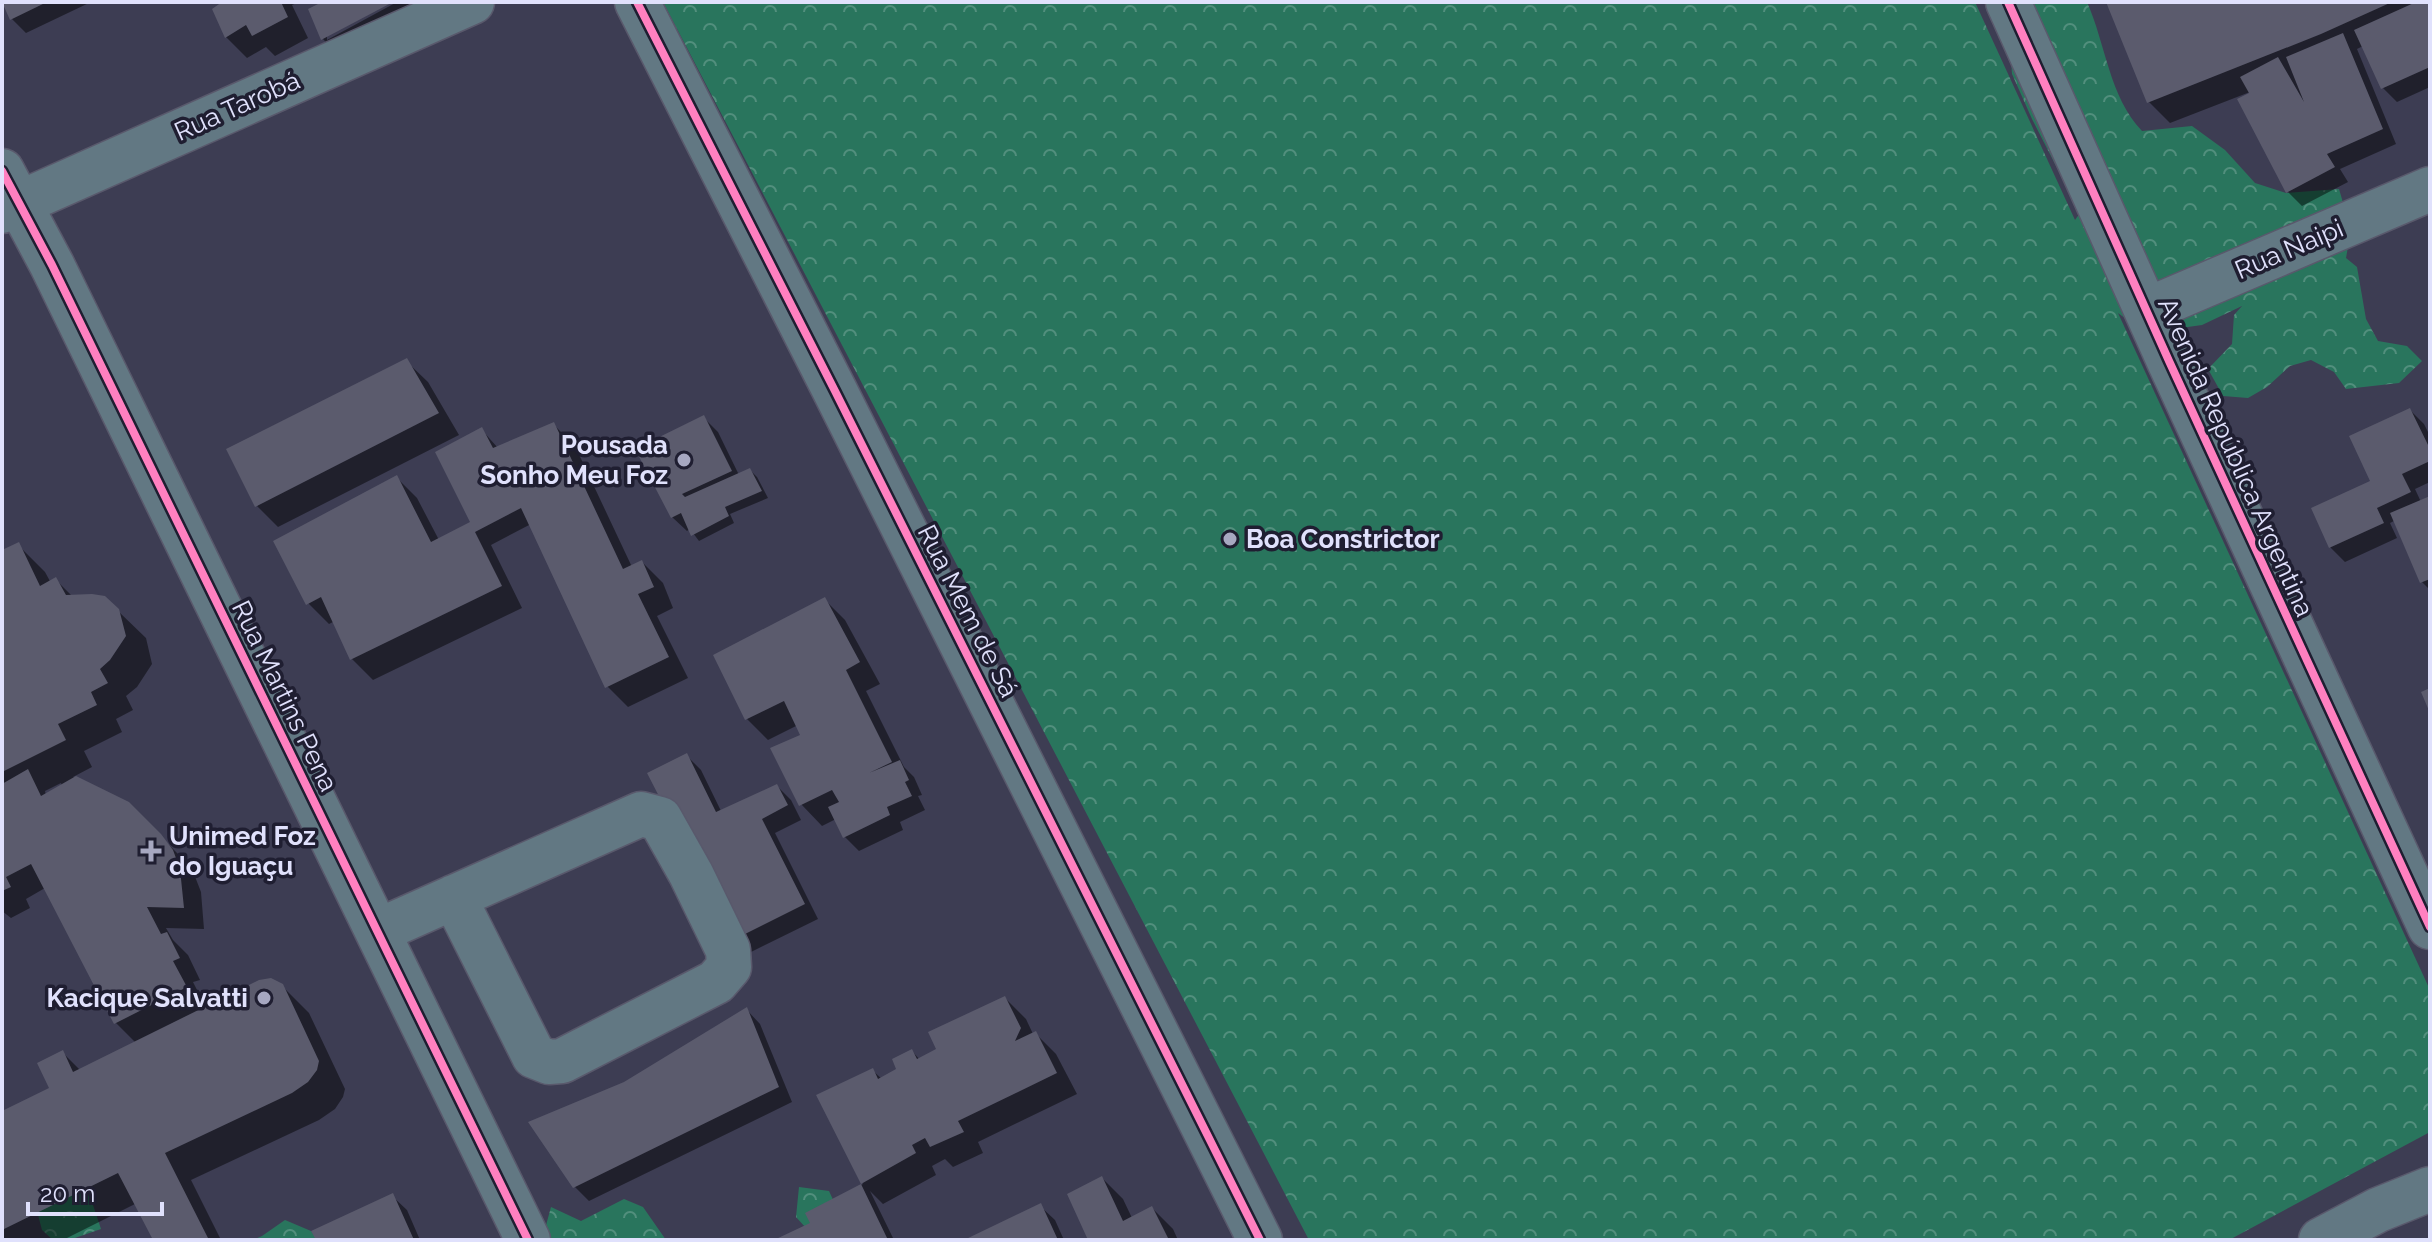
<svg xmlns="http://www.w3.org/2000/svg" width="2432" height="1242" font-family="Raleway,sans-serif">
<style>
.forest{fill:url(#forest-crowns)}
.shadow{fill:#0007;fill-rule:evenodd}
.building{fill:#5b5b6d}
.lines{fill:none;stroke-linecap:round;stroke-linejoin:round}
.minor-casing{stroke:#59596c;stroke-width:47}
.minor{stroke:#627883;stroke-width:44}
.cycleway-casing{stroke:#1f1e31;stroke-width:13}
.cycleway{stroke:#ff80c0;stroke-width:8}
.poi-dot{fill:#a7a8c1;stroke:#1f1e31;stroke-width:3}
.labels{text-anchor:middle;stroke-width:7;stroke-linejoin:round;paint-order:stroke}
.street-label{font-size:26px;fill:#e0e1fc;stroke:#1f1e31}
.poi-label{font-size:26px;font-weight:bold;fill:#e0e1fc;stroke:#1f1e31;text-anchor:end}
</style>
<defs>
<pattern id="forest-crowns" width="20" height="18" patternUnits="userSpaceOnUse" patternTransform="scale(2)"><rect width="20" height="18" fill="#29755d"/><path d="M2 6a3 3 0 1 1 6 0M12 15a3 3 0 1 1 6 0" fill="none" stroke="#528f7d"/></pattern>
</defs>
<rect width="100%" height="100%" fill="#3d3d53"/>
<path class="forest" d="M 663,2 L 1975,2 L 2075,220 L 2080,213 L 2032,119 L 2012,74 L 2007,2 L 2087,2 C 2106,45 2109,96 2142,131 L 2192,126 L 2225,150 L 2255,183 L 2286,193 L 2339,189 L 2351,230 L 2346,258 L 2357,267 L 2366,319 L 2378,341 L 2407,346 L 2422,361 L 2399,383 L 2346,389 L 2334,372 L 2311,360 L 2290,366 L 2267,387 L 2248,398 L 2223,396 L 2208,369 L 2232,344 L 2234,315 L 2242,306 L 2202,325 L 2166,330 L 2133,324 L 2118,313 L 2430,990 L 2430,1132 L 2229,1240 L 1309,1240 Z
M 72,1175 L 91,1199 L 101,1229 L 69,1240 L 53,1240 L 42,1230 L 36,1207 Z
M 799,1187 L 829,1191 L 841,1217 L 817,1240 L 796,1217 Z
M 624,1199 L 643,1207 L 666,1240 L 542,1240 L 551,1207 L 581,1221 Z
M 285,1220 L 311,1231 L 318,1240 L 253,1240 L 262,1236 Z"/>
<path class="shadow" d="M 4,2 L 91,2 L 26,33 L 12,19 Z
M 226,2 L 299,2 L 292,5 L 308,38 L 275,56 L 266,47 L 247,58 L 226,37 Z
M 327,2 L 389,2 L 327,35 L 327,40 L 397,2 L 414,2 L 418,10 L 337,54 L 323,39 L 310,10 Z
M 2108,2 L 2430,2 L 2430,87 L 2397,102 L 2383,88 L 2363,46 L 2357,49 L 2396,144 L 2340,169 L 2348,182 L 2302,206 L 2288,192 L 2250,92 L 2170,123 L 2149,102 Z
M 406,361 L 428,382 L 459,435 L 278,527 L 257,506 Z
M 2410,410 L 2424,424 L 2430,436 L 2430,482 L 2415,489 L 2421,502 L 2430,499 L 2430,590 L 2422,582 L 2396,520 L 2390,523 L 2397,538 L 2345,562 L 2330,547 L 2373,482 Z
M 704,418 L 718,432 L 739,475 L 750,470 L 757,477 L 768,498 L 730,514 L 734,523 L 699,541 L 690,529 L 687,531 L 672,517 Z
M 554,425 L 575,446 L 632,567 L 642,562 L 663,583 L 673,608 L 657,616 L 688,678 L 628,707 L 607,686 L 531,524 L 491,545 L 522,608 L 373,680 L 352,659 L 335,621 L 329,624 L 308,603 L 396,477 L 417,498 L 439,540 L 473,523 L 481,429 L 498,448 Z
M 18,545 L 45,572 L 51,583 L 56,580 L 73,597 L 118,611 L 146,638 L 152,664 L 137,687 L 126,696 L 133,710 L 116,719 L 122,732 L 84,751 L 92,767 L 73,777 L 128,804 L 182,858 L 194,874 L 201,892 L 204,929 L 166,928 L 173,940 L 188,955 L 200,980 L 193,982 L 206,1008 L 281,985 L 309,1013 L 345,1089 L 343,1097 L 335,1109 L 319,1120 L 191,1180 L 221,1240 L 156,1240 L 137,1203 L 63,1240 L 2,1240 L 2,1113 L 51,1089 L 62,1052 L 81,1071 L 136,1043 L 116,1023 L 45,888 L 26,899 L 30,908 L 11,918 L 2,911 L 2,553 ZM 61,783 L 62,786 L 46,795 L 45,791 Z
M 824,599 L 845,620 L 880,684 L 866,691 L 904,767 L 914,777 L 922,795 L 918,796 L 925,810 L 900,822 L 903,830 L 859,851 L 844,836 L 836,819 L 822,826 L 801,804 L 803,736 L 798,725 L 768,740 L 747,719 Z
M 686,755 L 701,770 L 721,811 L 777,786 L 791,800 L 801,820 L 775,833 L 818,919 L 749,953 Z
M 1005,998 L 1026,1019 L 1033,1034 L 1035,1033 L 1056,1054 L 1077,1094 L 978,1142 L 983,1153 L 953,1167 L 945,1159 L 932,1166 L 936,1175 L 883,1204 L 870,1191 L 894,1240 L 779,1240 L 817,1232 L 808,1214 L 863,1184 L 819,1096 L 872,1070 L 882,1079 L 899,1070 L 912,1051 L 920,1060 L 939,1050 Z
M 746,1009 L 760,1024 L 792,1102 L 589,1201 L 575,1187 L 625,1083 Z
M 1102,1178 L 1123,1199 L 1132,1218 L 1152,1208 L 1173,1229 L 1178,1240 L 1091,1240 Z
M 392,1196 L 407,1210 L 420,1240 L 318,1240 Z
M 1040,1206 L 1055,1220 L 1064,1240 L 968,1240 Z"/>
<path class="building" d="M 2,2 L 47,2 L 10,20 Z
M 222,2 L 281,2 L 288,17 L 252,36 L 246,25 L 225,38 L 212,9 Z
M 322,2 L 393,2 L 321,40 L 308,9 Z
M 2106,2 L 2392,2 L 2321,34 L 2147,103 Z
M 2416,2 L 2430,2 L 2430,67 L 2381,89 L 2354,30 Z
M 2343,33 L 2383,129 L 2327,154 L 2335,167 L 2286,193 L 2237,99 L 2249,93 L 2240,77 L 2278,57 L 2304,102 L 2286,57 Z
M 407,358 L 439,413 L 255,507 L 226,449 Z
M 2410,408 L 2430,449 L 2430,461 L 2402,474 L 2411,492 L 2377,508 L 2384,523 L 2329,548 L 2311,508 L 2370,481 L 2349,436 Z
M 704,415 L 732,471 L 682,494 L 685,497 L 750,468 L 762,491 L 725,507 L 729,516 L 691,536 L 681,513 L 671,518 L 635,449 Z
M 554,422 L 623,569 L 642,560 L 654,587 L 638,594 L 669,657 L 605,688 L 521,508 L 475,532 L 502,586 L 350,660 L 321,597 L 306,605 L 273,541 L 397,475 L 431,542 L 470,522 L 435,452 L 482,427 L 493,448 Z
M 2430,496 L 2430,579 L 2420,583 L 2390,513 Z
M 19,542 L 40,586 L 56,577 L 66,595 L 92,594 L 105,596 L 119,609 L 126,636 L 110,660 L 100,669 L 108,683 L 91,692 L 97,705 L 58,724 L 66,740 L 2,772 L 2,550 Z
M 825,597 L 860,662 L 846,670 L 892,762 L 869,773 L 900,760 L 909,780 L 905,782 L 912,796 L 887,807 L 890,815 L 843,838 L 828,807 L 839,802 L 832,790 L 799,806 L 770,748 L 800,735 L 784,701 L 745,720 L 713,655 Z
M 2430,688 L 2430,713 L 2421,692 Z
M 687,753 L 716,812 L 777,784 L 788,805 L 762,819 L 805,904 L 733,940 L 647,773 Z
M 28,769 L 41,796 L 76,776 L 129,802 L 161,834 L 173,850 L 180,869 L 184,908 L 147,907 L 161,934 L 167,932 L 180,958 L 173,961 L 187,987 L 114,1024 L 31,864 L 6,877 L 11,887 L 2,891 L 2,784 Z
M 271,978 L 283,984 L 319,1061 L 317,1070 L 308,1082 L 292,1093 L 165,1153 L 209,1240 L 153,1240 L 118,1173 L 2,1230 L 2,1111 L 49,1088 L 37,1063 L 63,1050 L 73,1072 L 259,980 Z
M 1005,996 L 1021,1028 L 1015,1041 L 1036,1031 L 1057,1073 L 958,1121 L 964,1132 L 930,1147 L 925,1138 L 912,1145 L 916,1153 L 861,1184 L 888,1240 L 774,1240 L 810,1223 L 805,1213 L 861,1184 L 816,1095 L 873,1068 L 878,1079 L 896,1069 L 892,1059 L 912,1049 L 917,1059 L 936,1049 L 928,1032 Z
M 747,1007 L 779,1087 L 573,1188 L 528,1122 L 624,1082 Z
M 1102,1176 L 1123,1221 L 1152,1206 L 1169,1240 L 1088,1240 L 1067,1194 Z
M 393,1193 L 414,1240 L 316,1240 L 311,1231 Z
M 1041,1203 L 1058,1240 L 964,1240 Z"/>
<g class="lines">
<defs>
<path id="minor" d="M 637,2 L 835,391 L 1260,1240
M 2008,2 L 2169,361 L 2430,927
M 2,171 L 52,265 L 528,1240
M 2,211 L 472,2
M 2147,310 L 2430,189
M 378,931 L 641,814 L 660,819 L 691,874 L 728,950 L 729,967 L 716,982 L 562,1061 L 549,1062 L 534,1056 L 454,897
M 2321,1240 L 2378,1210 L 2430,1189"/>
</defs>
<use href="#minor" class="minor-casing"/>
<use href="#minor" class="minor"/>
<defs>
<path id="cycleway" d="M 637,2 L 835,391 L 1260,1240
M 2008,2 L 2169,361 L 2430,927
M 2,171 L 52,265 L 528,1240"/>
</defs>
<use href="#cycleway" class="cycleway-casing"/>
<use href="#cycleway" class="cycleway"/>
</g>
<g class="poi-dot">
<circle cx="684" cy="460" r="8"/>
<circle cx="1230" cy="539" r="8"/>
<path d="M147 839h8v8h8v8h-8v8h-8v-8h-8v-8h8z"/>
<circle cx="264" cy="998" r="8"/>
</g>
<g class="labels">
<g class="street-label">
<text transform="translate(237 106) rotate(-24)" y="9">Rua Tarobá</text>
<text transform="translate(2289 249) rotate(-23)" y="9">Rua Naipi</text>
<text transform="translate(2236 457) rotate(66)" y="9">Avenida República Argentina</text>
<text transform="translate(968 611) rotate(63)" y="9">Rua Mem de Sá</text>
<text transform="translate(285 696) rotate(64)" y="9">Rua Martins Pena</text>
</g>
<g class="poi-label">
<text x="668" y="454">Pousada<tspan x="668" dy="30">Sonho Meu Foz</tspan></text>
<text x="1246" y="548" text-anchor="start">Boa Constrictor</text>
<text x="169" y="845" text-anchor="start">Unimed Foz<tspan x="169" dy="30">do Iguaçu</tspan></text>
<text x="248" y="1007">Kacique Salvatti</text>
</g>
</g>
<rect width="2432" height="1242" fill="none" stroke="#e0e1fc" stroke-width="8"/>
<path d="M28 1202v12h134v-12" fill="none" stroke="#e0e1fc" stroke-width="4"/>
<text x="40" y="1202" font-size="24" fill="#e0e1fc" stroke="#1f1e31" stroke-width="6" paint-order="stroke">20 m</text>
</svg>
